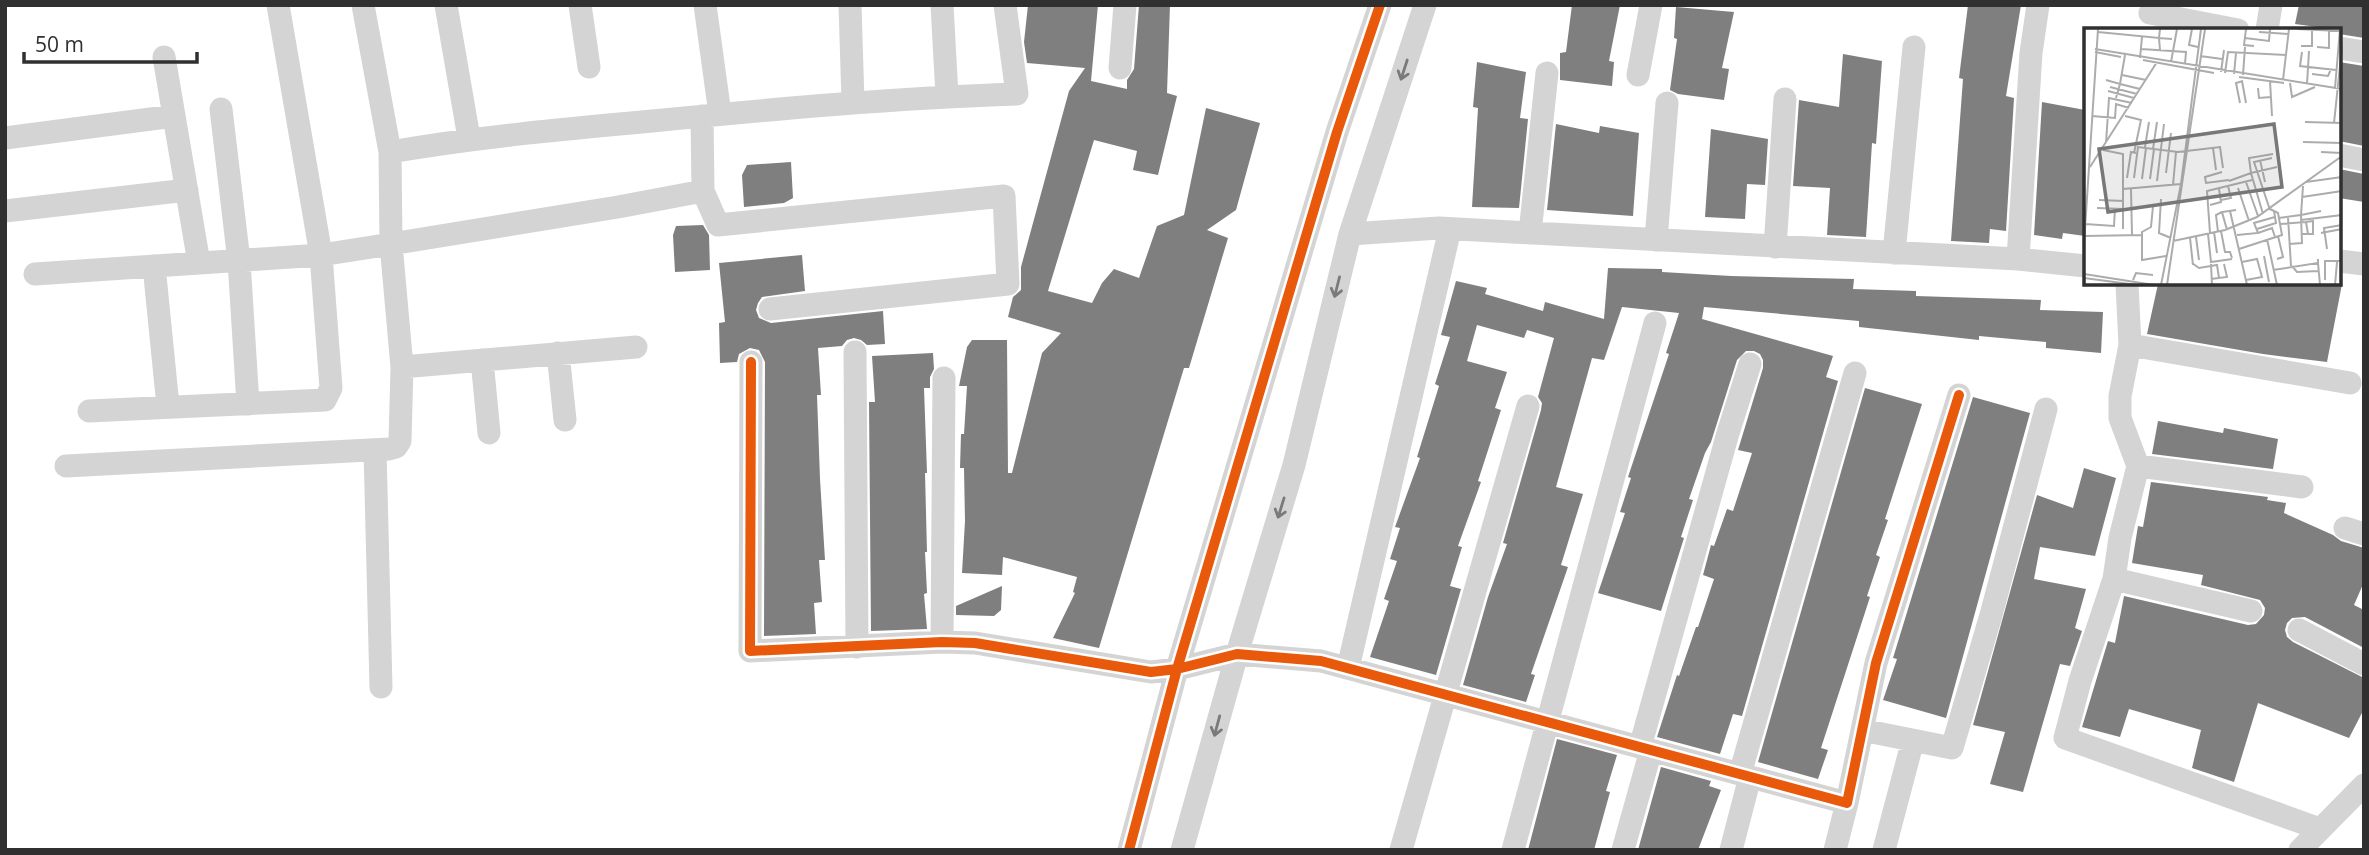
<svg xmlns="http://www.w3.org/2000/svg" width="2369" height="855" font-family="'Open Sans',sans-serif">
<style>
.building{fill:#7f7f7f}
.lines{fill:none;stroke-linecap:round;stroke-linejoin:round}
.minor{stroke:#d4d4d4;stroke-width:23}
.cycleway-casing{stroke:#fff;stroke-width:15}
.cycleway{stroke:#e8590c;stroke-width:10}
.oneway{stroke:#7a7a7a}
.inset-road{fill:none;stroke:#acacac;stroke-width:2}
.view{fill:#787878;fill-opacity:0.15;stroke:#787878;stroke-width:3.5}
.inset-edge{fill:none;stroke:#303030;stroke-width:3.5}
</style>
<rect width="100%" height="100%" fill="#fff"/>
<path class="building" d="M 1028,5 L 1098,5 L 1091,81 L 1127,89 L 1127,80 L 1134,69 L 1139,5 L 1170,5 L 1167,93 L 1177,96 L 1158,175 L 1133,170 L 1137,151 L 1094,140 L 1048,291 L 1092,303 L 1102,283 L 1114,269 L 1139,278 L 1157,226 L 1184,215 L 1206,108 L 1260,123 L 1236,210 L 1207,230 L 1228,238 L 1189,368 L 1184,368 L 1099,648 L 1053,638 L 1075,593 L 1073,592 L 1077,577 L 1003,557 L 1002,575 L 962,573 L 965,521 L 964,468 L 960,468 L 961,434 L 964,434 L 967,386 L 959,386 L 967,347 L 972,340 L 1007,340 L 1008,473 L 1012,473 L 1042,353 L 1061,333 L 1008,317 L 1013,297 L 1021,290 L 1021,267 L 1069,91 L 1085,68 L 1027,63 L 1024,42 Z
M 1572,5 L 1620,5 L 1609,61 L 1614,62 L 1612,86 L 1560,80 L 1560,53 L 1566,52 Z
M 1968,5 L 2021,5 L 2006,96 L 2014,98 L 2006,231 L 1990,229 L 1989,243 L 1951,241 L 1963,79 L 1959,78 Z
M 2299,5 L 2364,5 L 2364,38 L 2339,34 L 2339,30 L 2295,24 Z
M 1676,7 L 1734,12 L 1722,68 L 1729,69 L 1724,100 L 1678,94 L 1670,90 L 1677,39 L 1674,38 Z
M 1843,54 L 1882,61 L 1876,144 L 1872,143 L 1866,237 L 1827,235 L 1830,188 L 1793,186 L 1799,100 L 1839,107 Z
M 1477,62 L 1526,72 L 1520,118 L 1528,119 L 1519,208 L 1472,207 L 1478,108 L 1473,107 Z
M 2339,62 L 2364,66 L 2364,146 L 2339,141 Z
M 2042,102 L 2085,110 L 2085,236 L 2063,233 L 2062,239 L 2034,235 Z
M 1556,124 L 1599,133 L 1600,126 L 1639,133 L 1633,216 L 1547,210 Z
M 1711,129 L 1768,139 L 1765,185 L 1747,184 L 1745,219 L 1705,217 Z
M 791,162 L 793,198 L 784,203 L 744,207 L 742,175 L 747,165 Z
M 2339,169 L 2364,174 L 2364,202 L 2339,198 Z
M 703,225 L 709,235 L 710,270 L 675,272 L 673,235 L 676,226 Z
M 802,255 L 805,291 L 762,297 L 758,303 L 756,310 L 759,318 L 771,323 L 883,311 L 885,344 L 867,345 L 861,340 L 854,338 L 847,340 L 842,346 L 818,348 L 821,395 L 817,395 L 820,479 L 825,560 L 819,560 L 822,602 L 814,603 L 816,634 L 764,636 L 765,362 L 759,350 L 750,348 L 739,354 L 737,362 L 720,363 L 719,323 L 725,322 L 719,263 Z
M 1608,268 L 1662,269 L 1662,272 L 1731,276 L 1854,279 L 1853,289 L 1916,291 L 1916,296 L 2041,300 L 2040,310 L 2103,312 L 2101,353 L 2046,348 L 2046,342 L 1979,336 L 1979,340 L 1924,334 L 1859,327 L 1859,321 L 1704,307 L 1702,319 L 1833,356 L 1826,377 L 1838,381 L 1742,716 L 1733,714 L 1720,754 L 1657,737 L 1677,675 L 1679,676 L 1696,627 L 1698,627 L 1714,579 L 1703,575 L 1711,545 L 1714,546 L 1727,509 L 1733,511 L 1752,453 L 1738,450 L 1763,368 L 1763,360 L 1760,354 L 1754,351 L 1746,351 L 1737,360 L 1711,442 L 1705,453 L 1689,499 L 1693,500 L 1681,537 L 1684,538 L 1661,611 L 1598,593 L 1625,513 L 1620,512 L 1631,478 L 1628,477 L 1669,354 L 1666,353 L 1679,313 L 1622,307 L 1604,360 L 1592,358 L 1556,487 L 1583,494 L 1561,565 L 1568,567 L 1531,674 L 1535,675 L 1526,702 L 1463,685 L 1488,597 L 1507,544 L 1503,543 L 1541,410 L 1542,403 L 1538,397 L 1554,338 L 1527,330 L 1524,338 L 1477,325 L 1467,361 L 1507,372 L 1495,408 L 1501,410 L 1478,481 L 1481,482 L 1458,546 L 1462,547 L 1450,586 L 1461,589 L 1436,675 L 1370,657 L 1389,601 L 1384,599 L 1397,561 L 1390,559 L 1400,528 L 1395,527 L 1420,458 L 1417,457 L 1439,386 L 1435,384 L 1450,337 L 1441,335 L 1456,281 L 1487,288 L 1485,294 L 1543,311 L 1545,302 L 1604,319 Z
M 2158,284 L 2342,284 L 2327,362 L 2263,354 L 2147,334 Z
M 933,353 L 934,369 L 930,377 L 930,388 L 924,388 L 927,473 L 925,473 L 927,552 L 925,552 L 927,593 L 924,594 L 927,629 L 871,631 L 869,402 L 875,402 L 872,356 Z
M 1865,388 L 1922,404 L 1885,519 L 1888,520 L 1876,555 L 1880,557 L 1867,596 L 1870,597 L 1821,748 L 1828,750 L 1818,779 L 1758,762 Z
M 1973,397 L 2030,413 L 1946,718 L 1883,700 L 1897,659 L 1893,658 Z
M 2158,421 L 2223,433 L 2224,428 L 2278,439 L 2273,469 L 2152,454 Z
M 2084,468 L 2116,478 L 2095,556 L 2040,547 L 2034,579 L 2086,589 L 2075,628 L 2082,631 L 2070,666 L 2060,664 L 2023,792 L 1990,784 L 2005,732 L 1973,725 L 2037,495 L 2073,508 Z
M 2151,482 L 2268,497 L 2267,500 L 2286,503 L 2284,513 L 2333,535 L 2341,541 L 2364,548 L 2364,582 L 2354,605 L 2364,610 L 2364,648 L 2305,617 L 2292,618 L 2287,623 L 2285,630 L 2287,637 L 2293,642 L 2364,678 L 2364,709 L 2349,738 L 2258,703 L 2234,782 L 2192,768 L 2201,730 L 2129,709 L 2120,737 L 2082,727 L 2108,641 L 2115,643 L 2124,596 L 2248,625 L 2256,624 L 2264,615 L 2265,608 L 2260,600 L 2201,585 L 2203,575 L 2132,563 L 2138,526 L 2143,527 Z
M 1002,586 L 1001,610 L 994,616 L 956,615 L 956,606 Z
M 1557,739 L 1617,755 L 1606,791 L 1610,792 L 1594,850 L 1528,850 Z
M 1661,767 L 1711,781 L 1709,786 L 1721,790 L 1698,850 L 1638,850 Z"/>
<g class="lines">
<path class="minor" d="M 446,5 L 469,138
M 580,5 L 589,67
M 705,5 L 720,114
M 850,5 L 853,102
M 942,5 L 947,96
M 2150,13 L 2238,30
M 2267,30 L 2271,5
M 2339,48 L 2364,52
M 164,57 L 199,263
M 1120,68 L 1125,5
M 1638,75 L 1651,5
M 221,109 L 239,261 L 248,404
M 702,116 L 703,191 L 718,225 L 1004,196 L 1008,284 L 770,309
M 5,138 L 174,116
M 390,152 C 477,137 564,129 652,121 C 774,109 895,98 1017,94 L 1005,5
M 2339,155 L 2364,160
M 5,211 L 187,190
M 1530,233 L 1547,73
M 1350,234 L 1439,228 L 2018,259 L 2086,266
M 1656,240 L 1667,103
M 1775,247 L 1785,99
M 1894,253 L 1914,47
M 2018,259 L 2031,53 L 2038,5
M 2339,261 L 2364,264
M 154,266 L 168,406
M 35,274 L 321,255 L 391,244 L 390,152 L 363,5
M 2127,284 L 2130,345 L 2120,396 L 2120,418 L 2138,466 L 2120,538 L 2114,579 L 2080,681 L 2065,738 L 2320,829
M 2130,345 L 2350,383
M 855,352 L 857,647
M 558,353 L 565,420
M 482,360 L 489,433
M 751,362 L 750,651 L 942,642 L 975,643 L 1151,672 L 1177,669 L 1237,654 L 1321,661 L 1847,803 L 1876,663 L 1959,395
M 402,367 L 636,347
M 89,411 L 325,400 L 331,388 L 321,255 L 278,5
M 375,450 L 381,687
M 66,466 L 389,449 L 396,447 L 400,441 L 402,367 L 391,244 L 618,207 L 703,191
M 2138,466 L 2302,487
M 2345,528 L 2364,534
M 2114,579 L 2251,611
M 2299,630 L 2364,664
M 942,642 L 944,378
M 1348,668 L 1450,229
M 1862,730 L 1952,748 L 1991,615 L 2046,409
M 1640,747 L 1728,433 L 1750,364
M 1740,774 L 1855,373
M 1129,850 L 1177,669 L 1337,132 L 1380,5
M 1182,850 L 1237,654 L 1294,465 L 1350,234 L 1425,5
M 1401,850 L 1528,406
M 1513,850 L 1655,323
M 1623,850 L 1651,750
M 1731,850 L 1750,777
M 1835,850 L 1847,803
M 1884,850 L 1913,740
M 2300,850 L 2364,785"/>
<defs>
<path id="cycleway" d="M 751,362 L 750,651 L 942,642 L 975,643 L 1151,672 L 1177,669 L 1237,654 L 1321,661 L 1847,803 L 1876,663 L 1959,395
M 1129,850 L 1177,669 L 1337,132 L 1380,5"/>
</defs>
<use href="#cycleway" class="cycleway-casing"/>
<use href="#cycleway" class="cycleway"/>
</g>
<defs><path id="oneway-shaft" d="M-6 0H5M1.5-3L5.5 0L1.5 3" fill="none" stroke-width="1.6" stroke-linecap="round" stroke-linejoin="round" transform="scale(1.75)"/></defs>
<g class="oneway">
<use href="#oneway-shaft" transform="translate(1404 70) rotate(108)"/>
<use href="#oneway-shaft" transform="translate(1337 287) rotate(104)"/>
<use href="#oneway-shaft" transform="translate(1281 508) rotate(107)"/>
<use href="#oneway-shaft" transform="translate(1217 726) rotate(105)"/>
</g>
<g transform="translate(2084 28)">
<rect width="257" height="257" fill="#fff"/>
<path class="inset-road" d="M 108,1 L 105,17 L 114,19M 162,1 L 160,17 L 170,18M 213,1 L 255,3M 14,4 L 75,10 L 76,1M 175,4 L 204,6M 161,10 L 185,13 L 186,1M 217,18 L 228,18 L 228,2M 233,19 L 245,20 L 245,3M 11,21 L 258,61M 57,21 L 102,24 L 101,36M 76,22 L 75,10 L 88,11M 11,24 L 37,29M 218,24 L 216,38 L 252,42M 116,28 L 138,31M 56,30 L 58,9M 59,32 L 130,45M 87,34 L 93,1M 137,44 L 140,22M 141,45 L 144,24 L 202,27M 150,46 L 152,25M 228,46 L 244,48 L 247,41M 38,47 L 62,52M 159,47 L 161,19M 155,49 L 200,55M 22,52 L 36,56 L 41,27M 199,52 L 205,1M 158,53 L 162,75M 186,53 L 188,88M 206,55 L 208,69 L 231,59M 223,56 L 225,23M 26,59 L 53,66M 174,60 L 175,70 L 187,69M 251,60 L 256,1M 24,63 L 50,70M 32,70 L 36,56 L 56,61M 156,75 L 152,55 L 159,53M 8,88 L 31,90 L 32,76 L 45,80M 41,88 L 57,92 L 50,125M 221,94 L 258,95M 250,95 L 258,19M 219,114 L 258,115M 22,115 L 25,70 L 48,75M 61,119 L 65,94M 129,120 L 132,142M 69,121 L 73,94M 19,122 L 39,126 L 39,201M 237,124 L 258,125M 176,132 L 181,154M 6,139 L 73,34M 138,144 L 121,149 L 122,155 L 145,152M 82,145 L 87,105M 43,150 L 47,124 L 52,125M 50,150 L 54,119 L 94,124 L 136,119 L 139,140M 58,151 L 62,120M 66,151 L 70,121M 73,153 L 80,96M 145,153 L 167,145 L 165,130 L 189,126M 162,154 L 174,188M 222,154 L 258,149M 89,157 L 92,124M 219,158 L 217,187 L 237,183M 154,160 L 165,193M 39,161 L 97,156M 47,161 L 48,207M 218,169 L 258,163M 77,171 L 75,205 L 87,210M 15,172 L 40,173M 137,172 L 147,170 L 144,158M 126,177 L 137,174 L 135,161M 69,178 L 67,199 L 58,204 L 58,232 L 82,228M 13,180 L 39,181M 186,182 L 170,134 L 188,130M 146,183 L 163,257M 179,186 L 167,145 L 193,139M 204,189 L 207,238M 195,190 L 217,187 L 218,215 L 205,216M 217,192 L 258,187M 1,196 L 30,198 L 31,180M 196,196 L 222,194 L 224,206M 173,201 L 192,195 L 190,183M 143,202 L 138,184 L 152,182M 137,203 L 141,224 L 146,224 L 148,230M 130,204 L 133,225M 134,204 L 132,187 L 138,184M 126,205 L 123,163 L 168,152M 174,205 L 188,200 L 191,209M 237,205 L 258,201M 124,206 L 127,234 L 148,231M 217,206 L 229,206 L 229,193 L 222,194M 153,207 L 174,205 L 170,195 L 191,189M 0,208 L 58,207M 112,209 L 115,232M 106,210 L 109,237M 183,211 L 193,257M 89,213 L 141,202 L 173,189 L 258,128M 0,216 L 14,1M 155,221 L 198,207 L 194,185 L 186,181M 243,221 L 240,200 L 258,197M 180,228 L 185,254M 193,231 L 199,229 L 194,208M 158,234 L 173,231 L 178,249 L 162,252M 108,235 L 115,240 L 133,237 L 135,250M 234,235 L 236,257M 127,236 L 128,257M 208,238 L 213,244 L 234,243M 189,242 L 234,235 L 234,231M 0,246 L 70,257M 0,250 L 53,257M 127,251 L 143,249 L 140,236M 49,252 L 52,245 L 69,247M 241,252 L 241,233 L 258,233M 77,257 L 97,156 L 117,1M 83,257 L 121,1M 251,257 L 253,234"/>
<path class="view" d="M 190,96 L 198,159 L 24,184 L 15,121 Z"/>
<rect width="257" height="257" class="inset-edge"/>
</g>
<rect width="2369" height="855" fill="none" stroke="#303030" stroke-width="14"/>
<path d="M24 52v10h173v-10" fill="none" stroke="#303030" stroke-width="3.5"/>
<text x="35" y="52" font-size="21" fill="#303030" stroke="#ffffff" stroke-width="5" paint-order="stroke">50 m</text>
</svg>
